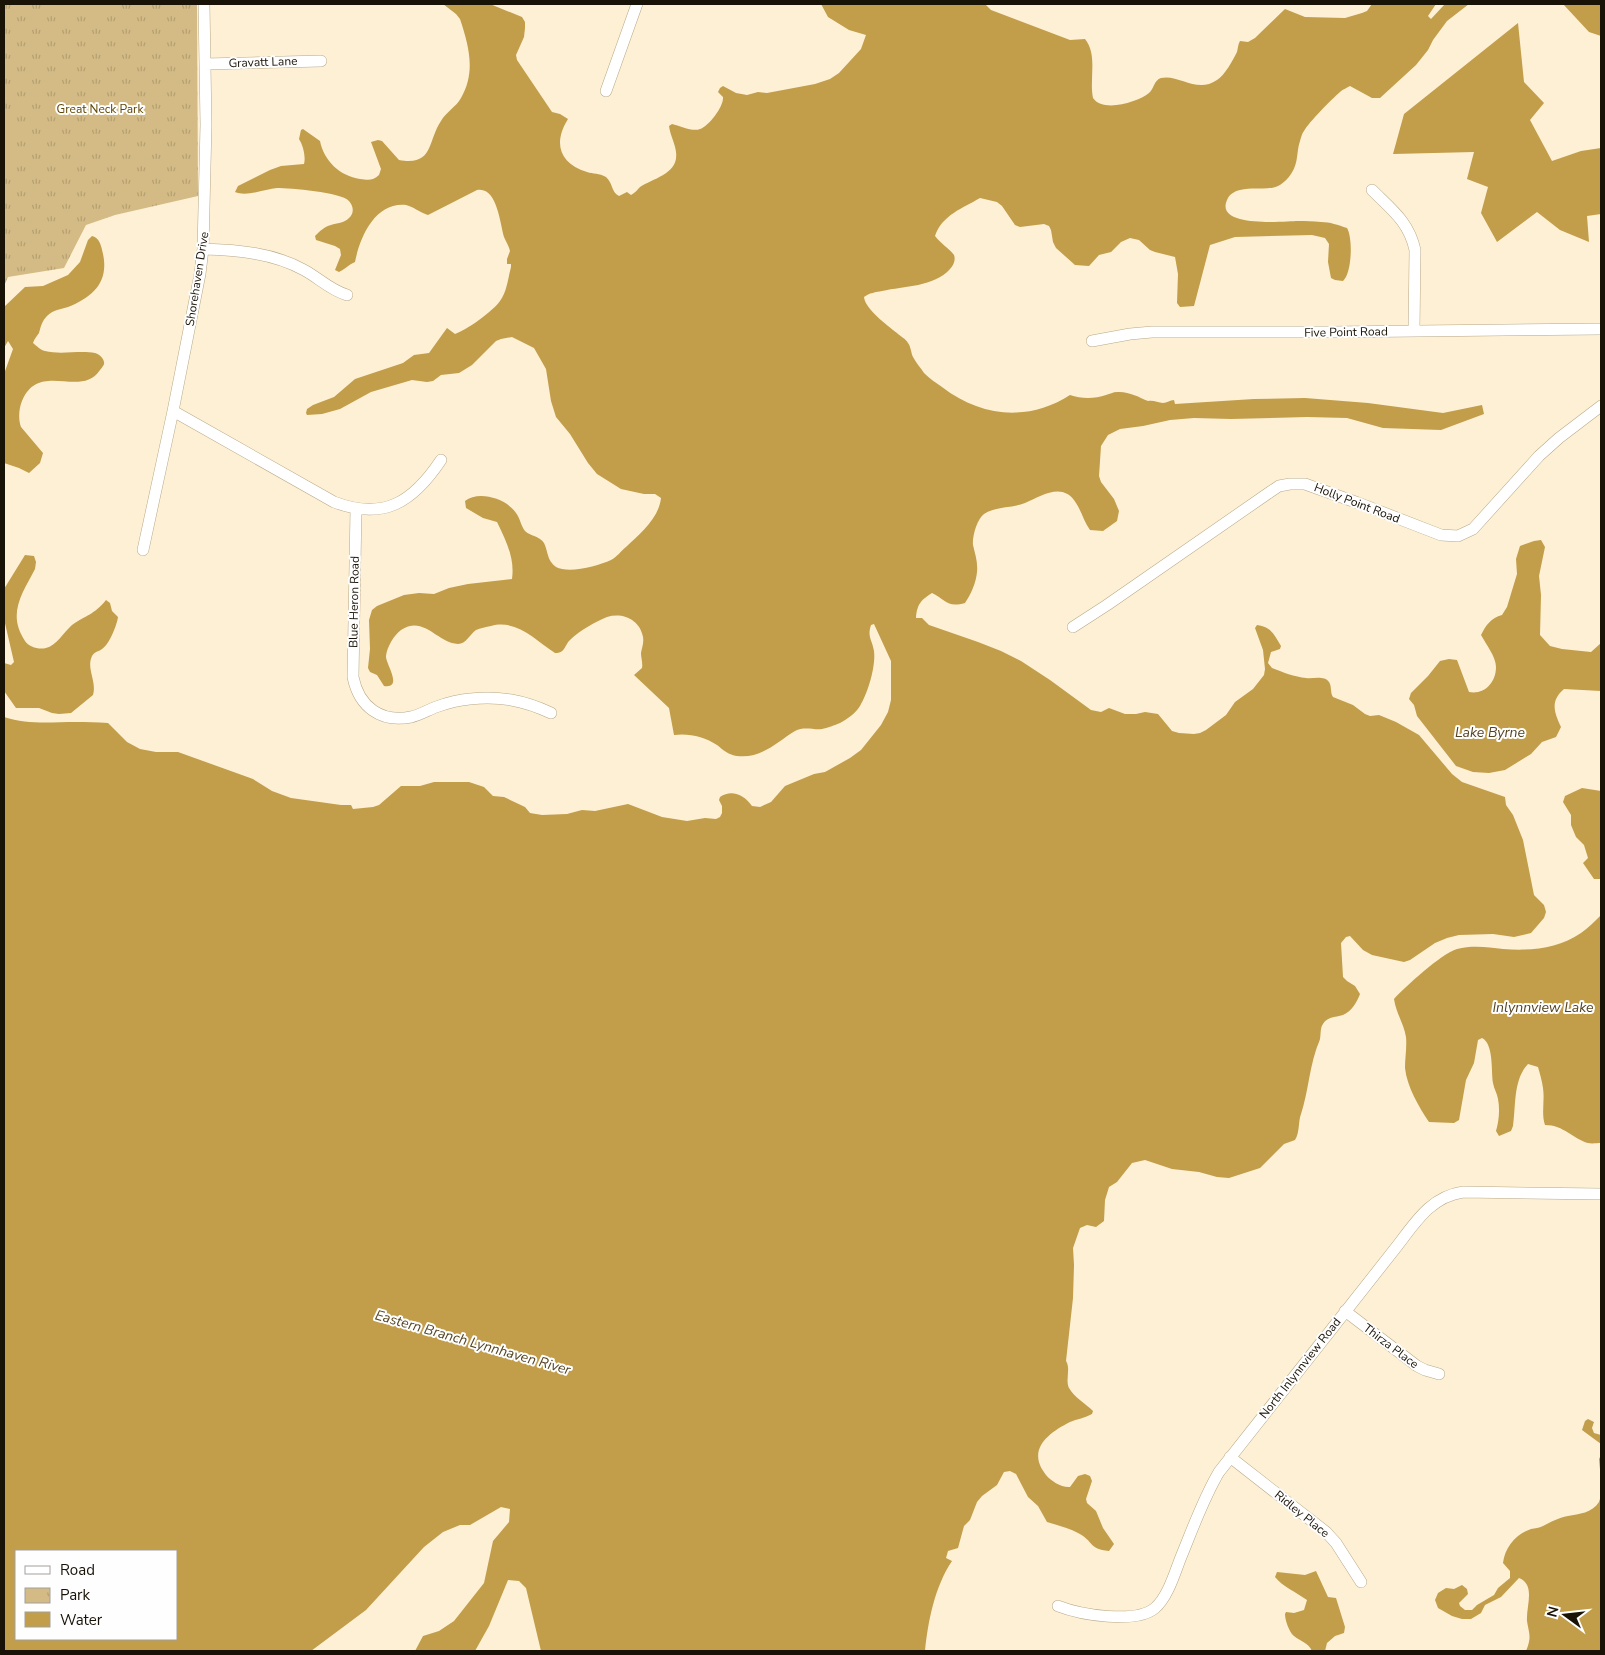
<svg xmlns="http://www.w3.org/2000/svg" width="1605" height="1655" font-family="'Nunito Sans',sans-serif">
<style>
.park{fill:url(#park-tufts)}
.pitch{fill:#d4bb85}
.water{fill:#c29d4a;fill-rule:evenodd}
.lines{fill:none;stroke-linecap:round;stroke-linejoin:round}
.minor-casing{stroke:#b8a887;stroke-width:12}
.minor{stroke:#fff;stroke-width:11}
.labels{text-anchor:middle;stroke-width:4;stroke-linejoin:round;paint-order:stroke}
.street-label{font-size:12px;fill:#191307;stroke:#fefefe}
.park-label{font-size:12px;fill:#5e4500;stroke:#fefefe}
.water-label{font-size:14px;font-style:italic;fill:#544320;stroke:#fefefe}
</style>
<defs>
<pattern id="park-tufts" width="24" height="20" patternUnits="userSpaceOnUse" patternTransform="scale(1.25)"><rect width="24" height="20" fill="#d4bb85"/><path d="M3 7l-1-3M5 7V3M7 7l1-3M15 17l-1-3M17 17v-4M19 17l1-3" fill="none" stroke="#b5a071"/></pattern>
</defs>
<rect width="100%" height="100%" fill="#fdf0d4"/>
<path class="park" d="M 4,4 L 197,4 L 198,196 L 115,215 L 86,225 L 64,268 L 8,277 L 4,286 Z"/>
<path class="pitch" d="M 61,4 L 116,4 L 89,15 L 63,19 Z
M 4,124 L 16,124 L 15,168 L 4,168 Z"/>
<path class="water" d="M 443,4 L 490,4 L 522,17 L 525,22 L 525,28 L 524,37 L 516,55 L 517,60 L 552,112 L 560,114 L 568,119 C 553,143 559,163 587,172 C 593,174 599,173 606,177 C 613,183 611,192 619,196 L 627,192 L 631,195 C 635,193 637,190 640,187 C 653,178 679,174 676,152 C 675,143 670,135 669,126 L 672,124 C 680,126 693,132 700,129 C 709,126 724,106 723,97 L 718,92 L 720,88 L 723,86 L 736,93 L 747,95 L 758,92 L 767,93 L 815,84 L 830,79 L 839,73 L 861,49 L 866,35 L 849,30 L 828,17 L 821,4 L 985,4 L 991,10 L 1070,40 L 1085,39 C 1098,55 1089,79 1093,98 C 1103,113 1138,102 1149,93 C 1154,89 1154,80 1161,78 C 1179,74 1197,94 1217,80 C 1225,75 1233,60 1237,52 C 1238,48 1238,44 1240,41 L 1248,42 L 1255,38 L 1285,9 L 1305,17 L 1345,18 L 1362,13 L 1367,11 L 1372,4 L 1436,4 L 1428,16 L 1431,19 L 1445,4 L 1469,4 L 1447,21 L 1433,40 L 1428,50 L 1416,65 L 1380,98 L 1372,98 L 1350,86 C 1347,88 1343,89 1340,92 C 1332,99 1309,122 1304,131 C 1302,133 1301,138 1300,141 C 1296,153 1299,162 1291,174 C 1276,196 1261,185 1240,190 C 1235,191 1230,194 1228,198 C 1211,229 1286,221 1298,221 C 1306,221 1313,221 1321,222 C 1330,222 1338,225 1347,228 C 1353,238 1352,273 1343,281 L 1335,280 L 1331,278 L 1328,262 L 1329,244 L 1325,238 L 1312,235 L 1235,237 L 1210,245 L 1194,306 L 1180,307 L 1177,303 L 1178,274 L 1175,257 L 1155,252 L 1150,250 L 1139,240 L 1130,238 L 1121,242 L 1111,252 L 1099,255 L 1089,266 L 1075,265 L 1056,248 L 1053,242 L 1051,230 L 1049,226 L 1044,224 L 1020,227 L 1015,225 L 1002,206 L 997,202 L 980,198 C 963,208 942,215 935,236 C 940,243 950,249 954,255 C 956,260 953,266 950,269 C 934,287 904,286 882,291 C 876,292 869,293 864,297 C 865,309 887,325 897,333 C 900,336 906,339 908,343 C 911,347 911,353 913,357 C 916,363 921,368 924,373 C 929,378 936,383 942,387 C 981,417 1028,422 1070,395 C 1081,399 1095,399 1106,395 C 1110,394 1113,392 1117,392 C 1128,391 1139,397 1148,401 C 1154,400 1158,403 1163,403 C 1167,403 1170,400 1174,400 L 1175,404 L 1254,399 L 1305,398 L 1368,403 L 1443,413 L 1482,405 L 1484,414 L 1441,430 L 1383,428 L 1347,418 L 1307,417 L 1231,419 L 1194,418 L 1170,420 L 1143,426 L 1120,429 L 1108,435 L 1101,446 L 1099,476 L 1101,482 L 1114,499 L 1119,511 L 1117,521 L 1103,531 L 1090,530 C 1084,522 1082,512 1076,503 C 1063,481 1041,496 1025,503 C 1013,508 996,506 984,514 C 977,519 972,537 973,545 C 975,554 978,562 977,572 C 976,583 971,594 965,603 C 947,608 946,600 932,593 C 921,600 917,604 916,618 L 922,618 L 929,625 L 978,642 L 1001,651 L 1021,661 L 1050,680 L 1091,710 L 1101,712 L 1109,708 L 1125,714 L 1136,714 L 1145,712 L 1158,714 L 1172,731 L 1179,733 L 1194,734 L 1200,733 L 1206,730 L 1226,715 L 1235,702 L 1253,689 L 1264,675 L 1265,669 L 1263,650 L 1255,628 L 1257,625 C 1271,627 1274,634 1281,646 L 1280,649 L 1271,652 L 1268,663 L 1272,668 C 1282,672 1295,677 1306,678 C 1313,679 1324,675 1329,682 C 1332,686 1330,693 1333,697 L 1353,705 L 1365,714 L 1370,716 L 1379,715 L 1396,722 L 1419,735 L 1452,774 L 1462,782 L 1505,797 L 1506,805 L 1513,815 L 1523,840 L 1534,895 L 1544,905 L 1546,912 L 1544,918 L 1531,933 L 1514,937 L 1493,934 L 1459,935 L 1447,938 L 1435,943 L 1410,960 L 1404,962 L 1372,955 L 1363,950 L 1350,936 L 1346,937 L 1341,943 L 1343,977 L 1347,981 L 1355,986 L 1360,994 C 1357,1002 1352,1011 1343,1015 C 1336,1017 1327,1017 1323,1024 C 1320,1028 1321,1034 1320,1039 C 1319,1043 1317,1046 1316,1050 C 1309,1071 1308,1093 1301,1114 C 1298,1122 1300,1132 1295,1140 L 1284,1144 L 1260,1168 L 1229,1178 L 1217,1177 L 1199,1172 L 1172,1169 L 1145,1160 L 1132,1163 L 1117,1182 L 1109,1187 L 1105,1200 L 1104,1221 L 1096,1227 L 1087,1225 L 1080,1228 L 1073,1248 L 1074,1265 L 1073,1298 L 1066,1361 C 1071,1369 1065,1380 1069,1388 C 1074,1397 1086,1404 1093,1411 L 1092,1414 C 1085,1418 1077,1419 1070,1422 C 1048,1433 1026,1450 1046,1475 C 1051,1481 1062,1488 1070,1487 L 1078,1476 L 1085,1474 L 1090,1476 L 1092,1481 L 1086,1499 L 1087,1503 L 1096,1511 L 1103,1528 L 1114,1544 L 1109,1551 C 1088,1549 1094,1541 1078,1533 C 1069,1528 1057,1525 1047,1522 L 1038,1506 L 1028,1497 L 1016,1474 L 1010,1471 L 1004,1472 L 997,1485 L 982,1496 L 977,1502 L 970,1520 L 964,1526 L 958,1548 L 948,1551 L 946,1558 L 952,1561 C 935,1586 928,1621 925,1651 L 541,1651 L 526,1588 L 519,1581 L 508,1580 L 489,1626 L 475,1651 L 415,1651 L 423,1636 L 439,1631 L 454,1621 L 484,1583 L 493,1541 L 509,1522 L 510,1509 L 501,1507 L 470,1525 L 460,1525 L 443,1532 L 424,1547 L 366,1610 L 311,1651 L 4,1651 L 4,717 C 28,725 51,722 76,722 C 86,722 97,722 108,723 L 127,742 L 140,749 L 156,752 L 178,752 L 253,779 L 272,791 L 291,798 L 341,805 L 351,805 L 353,809 L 373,807 L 379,805 L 401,786 L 420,786 L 434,782 L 469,782 L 484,787 L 493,796 L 504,797 L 525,807 L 530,813 L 542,815 L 567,814 L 582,810 L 595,811 L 628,804 L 662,817 L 687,821 L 705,818 L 716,819 L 720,817 L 722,813 L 722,806 L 719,800 L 720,797 C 732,789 744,795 752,806 L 760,807 L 771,802 L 785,786 L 814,774 L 825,772 L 850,758 L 861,750 L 881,725 L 888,712 L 891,700 L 891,661 L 874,624 L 871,625 C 867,637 872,639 874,651 C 876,666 868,693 860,706 C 856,713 847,719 840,723 C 835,725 827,728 822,729 C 813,730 804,726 795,731 C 777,742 761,759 737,756 C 729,755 723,750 717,745 C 705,737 689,733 674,735 L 669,708 L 634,675 L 642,668 C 643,663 641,658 641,653 C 642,647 644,643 643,637 C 640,620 623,612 607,617 C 597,621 579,631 571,639 C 564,645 566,653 555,653 C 535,640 517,619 491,626 C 486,627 480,628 476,630 C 470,634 466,644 458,644 C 437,643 424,615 401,630 C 394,635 387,647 386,656 C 385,663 404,689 384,686 L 377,675 L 370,672 L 368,668 L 370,649 L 369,620 L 372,610 L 377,606 L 404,595 L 419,593 L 434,594 L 449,588 L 468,584 L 512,579 C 515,558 506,541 497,522 L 483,518 L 466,508 L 465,501 C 479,490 507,499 516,513 C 520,518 521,526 525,531 C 530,536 540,536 544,543 C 548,551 547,561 556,567 C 569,574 598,566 611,560 C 617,557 621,551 626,547 C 640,534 659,518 661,498 L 655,494 L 644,494 L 621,489 L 597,474 L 588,463 L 570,434 L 556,417 L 551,401 L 546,369 L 534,348 L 512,337 L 501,339 L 496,341 L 472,365 L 459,373 L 441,375 L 433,381 L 427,382 L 412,380 L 371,392 L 340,409 L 322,414 L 307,415 L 306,413 L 307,409 L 313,405 L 334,397 L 355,379 L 403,363 L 414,355 L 429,353 L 447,328 L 455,334 C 467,330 493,311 500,301 C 507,292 508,278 511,267 L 511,264 L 507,264 L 507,259 L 510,251 C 509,246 506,242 504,237 C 500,223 497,186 477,190 L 428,215 C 421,213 412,206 406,205 C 375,202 360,237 355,262 C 348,265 344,270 339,272 L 335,270 L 341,255 L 340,249 L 335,246 L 316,240 L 315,236 C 320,231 324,227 331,225 C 337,223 344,223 349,218 C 354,213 354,207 349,201 C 341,192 290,188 277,188 C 265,189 247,197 235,192 L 238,186 L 270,170 L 281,166 L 304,164 C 306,157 303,145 299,139 L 301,130 L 303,129 L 320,141 C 324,161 340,176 360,179 C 368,180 373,181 379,175 L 381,169 L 371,142 L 378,140 L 382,141 L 399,160 C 434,166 427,142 441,121 C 446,112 456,107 461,98 C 476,72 469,46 460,19 L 456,14 ZM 16,1551 L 176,1551 L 176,1639 L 16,1639 Z
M 1563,4 L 1601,4 L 1601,36 L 1589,32 Z
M 1518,23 L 1524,82 L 1544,103 L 1530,120 L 1552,161 L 1581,151 L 1601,148 L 1601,214 L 1587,216 L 1589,242 L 1560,230 L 1537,212 L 1497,242 L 1481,213 L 1488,187 L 1467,179 L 1474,152 L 1393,154 L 1404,114 Z
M 92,236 C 100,238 101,246 103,254 C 109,282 93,297 68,307 C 61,309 53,310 47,316 C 42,321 41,326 39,333 C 37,336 34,339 33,343 C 37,346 40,350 45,351 C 61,355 80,350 95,353 C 99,354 105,359 104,364 C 104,365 101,369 100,370 C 81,399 39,360 22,401 C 19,408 18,419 21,427 L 43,453 L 40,463 L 29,473 L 19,468 L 4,463 L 4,374 L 13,349 L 8,341 L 4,348 L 4,307 L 25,287 L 43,286 L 68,275 L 80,262 L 88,240 Z
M 1541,540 L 1545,547 L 1539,576 L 1541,595 L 1540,635 L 1550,646 L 1562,649 L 1591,652 L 1601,643 L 1601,691 L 1564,689 C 1550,701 1554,712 1561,727 L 1556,737 L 1542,742 L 1531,754 L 1505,770 L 1489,773 L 1473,772 L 1456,766 L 1417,716 L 1414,705 L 1409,699 L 1411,693 L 1428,676 L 1440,661 L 1449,659 L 1457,660 L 1469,692 C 1484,695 1496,683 1496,667 C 1496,657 1486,644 1481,635 C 1486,625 1491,618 1502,615 L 1507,607 L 1517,574 L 1516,559 L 1520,546 L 1534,541 Z
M 25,555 L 34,556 L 36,562 L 35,569 C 22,594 7,614 25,641 C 29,647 39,650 46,648 C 56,646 64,632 72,625 C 86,615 94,615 106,600 L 110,603 L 112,611 L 118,617 C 117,625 109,645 102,649 C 98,652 95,651 92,656 C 86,669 97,681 93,695 L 71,713 L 59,714 L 52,713 L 39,708 L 16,708 L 4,691 L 4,663 L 11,665 L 14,662 L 4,619 L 4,589 Z
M 1582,788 L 1601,791 L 1601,879 L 1594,879 L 1583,863 L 1588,858 L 1584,845 L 1576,837 L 1571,825 L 1571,815 L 1563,802 L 1565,796 Z
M 1601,915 L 1601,1143 C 1597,1143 1592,1144 1588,1143 C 1573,1139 1564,1125 1545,1125 C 1541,1113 1545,1101 1543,1088 C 1542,1081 1540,1074 1538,1067 L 1528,1064 C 1513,1080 1516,1106 1513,1126 L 1511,1131 L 1499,1136 L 1496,1131 C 1499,1121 1500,1109 1498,1099 C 1497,1093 1494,1089 1493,1083 C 1491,1071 1494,1044 1482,1038 L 1478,1040 L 1474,1063 L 1466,1080 L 1459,1120 L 1454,1123 L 1429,1122 C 1419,1107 1407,1087 1405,1068 C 1405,1058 1407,1047 1406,1037 C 1404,1024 1396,1013 1394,999 C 1406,986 1441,954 1457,949 C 1472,945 1488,947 1503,949 C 1530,951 1558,949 1581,933 C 1588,928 1595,921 1601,915 Z
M 1588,1419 L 1594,1422 L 1592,1428 L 1594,1433 L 1601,1435 L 1601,1444 L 1582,1430 L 1585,1421 Z
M 1601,1455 L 1601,1651 L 1526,1651 C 1532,1637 1529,1634 1527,1621 C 1526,1606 1536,1585 1519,1578 L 1501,1597 L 1485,1605 L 1481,1613 L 1471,1619 L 1462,1619 L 1452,1616 L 1438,1608 L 1435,1600 L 1438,1593 L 1446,1588 L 1454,1589 L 1462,1585 L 1467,1589 L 1468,1594 L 1459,1603 L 1460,1606 L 1465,1610 L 1472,1610 L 1477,1605 L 1494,1595 L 1498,1588 L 1510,1578 L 1510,1571 L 1503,1563 C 1505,1547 1516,1534 1531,1529 C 1535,1528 1539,1528 1543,1526 C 1551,1522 1558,1518 1568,1516 C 1579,1514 1592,1513 1599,1502 C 1603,1493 1600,1470 1599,1459 Z
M 1316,1571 L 1328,1597 L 1336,1598 L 1345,1627 L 1344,1633 L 1335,1636 L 1327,1643 L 1325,1651 L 1312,1651 C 1308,1642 1301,1642 1294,1636 C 1289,1632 1285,1620 1285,1614 L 1286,1612 L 1294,1613 L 1304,1610 L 1307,1600 C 1296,1592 1283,1587 1275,1577 L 1277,1572 L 1305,1575 Z"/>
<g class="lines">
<defs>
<path id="minor" d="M 205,64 L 321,61
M 606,91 L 637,4
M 1372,190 C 1392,210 1409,222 1415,250 L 1414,331
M 203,249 C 237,250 274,253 304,270 C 319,278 330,290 347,295
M 1092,341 L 1130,334 L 1152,332 L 1332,332 L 1601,329
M 173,411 L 334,502 C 384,521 413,502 441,460
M 356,509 L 353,677 C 359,707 381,723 411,717 C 420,715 428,710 436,707 C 447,703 458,700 470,699 C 500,696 523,700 551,713
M 143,550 L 173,411 L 200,274 L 203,249 L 206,125 L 204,4
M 1073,627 L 1107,605 L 1270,492 L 1279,486 L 1290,484 L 1305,484 L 1361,504 L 1441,535 L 1458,536 L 1473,529 L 1539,456 L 1559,438 L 1601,406
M 1345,1311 L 1417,1366 L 1425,1370 L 1439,1374
M 1230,1457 L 1326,1532 L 1336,1543 L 1361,1582
M 1058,1606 C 1081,1615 1136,1624 1155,1608 C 1168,1597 1175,1572 1181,1557 C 1193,1528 1203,1499 1219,1472 L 1394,1250 C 1414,1225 1429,1197 1463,1192 L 1601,1194"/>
</defs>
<use href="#minor" class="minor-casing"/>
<use href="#minor" class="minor"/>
</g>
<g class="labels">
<g class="street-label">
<text transform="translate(263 62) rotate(-2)" y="4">Gravatt Lane</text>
<text transform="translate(197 279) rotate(-81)" y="4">Shorehaven Drive</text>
<text transform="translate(1346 332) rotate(-1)" y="4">Five Point Road</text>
<text transform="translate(1357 503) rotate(21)" y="4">Holly Point Road</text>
<text transform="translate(354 602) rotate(-89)" y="4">Blue Heron Road</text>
<text transform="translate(1391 1346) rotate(37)" y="4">Thirza Place</text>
<text transform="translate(1300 1368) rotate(-52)" y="4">North Inlynnview Road</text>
<text transform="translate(1302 1514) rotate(39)" y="4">Ridley Place</text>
</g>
<g class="park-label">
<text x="100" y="113">Great Neck Park</text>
</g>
<g class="water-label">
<text x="1490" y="737">Lake Byrne</text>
<text x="1543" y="1012">Inlynnview Lake</text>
<text transform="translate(473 1342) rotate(16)" y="5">Eastern Branch Lynnhaven River</text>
</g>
</g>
<rect width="1605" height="1655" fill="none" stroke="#191307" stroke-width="10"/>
<rect x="15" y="1550" width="162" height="90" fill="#fefefe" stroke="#a2a09b"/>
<rect x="25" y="1566" width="25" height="8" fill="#ffffff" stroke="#a2a09b"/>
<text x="60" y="1575" font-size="15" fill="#191307">Road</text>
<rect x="25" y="1588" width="25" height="15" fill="url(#park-tufts)" stroke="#a2a09b"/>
<text x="60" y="1600" font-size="15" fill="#191307">Park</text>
<rect x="25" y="1612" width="25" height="15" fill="#c29d4a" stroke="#a2a09b"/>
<text x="60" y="1625" font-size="15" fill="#191307">Water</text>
<g transform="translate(1565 1615) rotate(285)" stroke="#fefefe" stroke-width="4" paint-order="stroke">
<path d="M0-4L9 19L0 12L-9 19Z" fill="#191307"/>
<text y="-8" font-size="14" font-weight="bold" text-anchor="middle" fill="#191307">N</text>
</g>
</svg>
